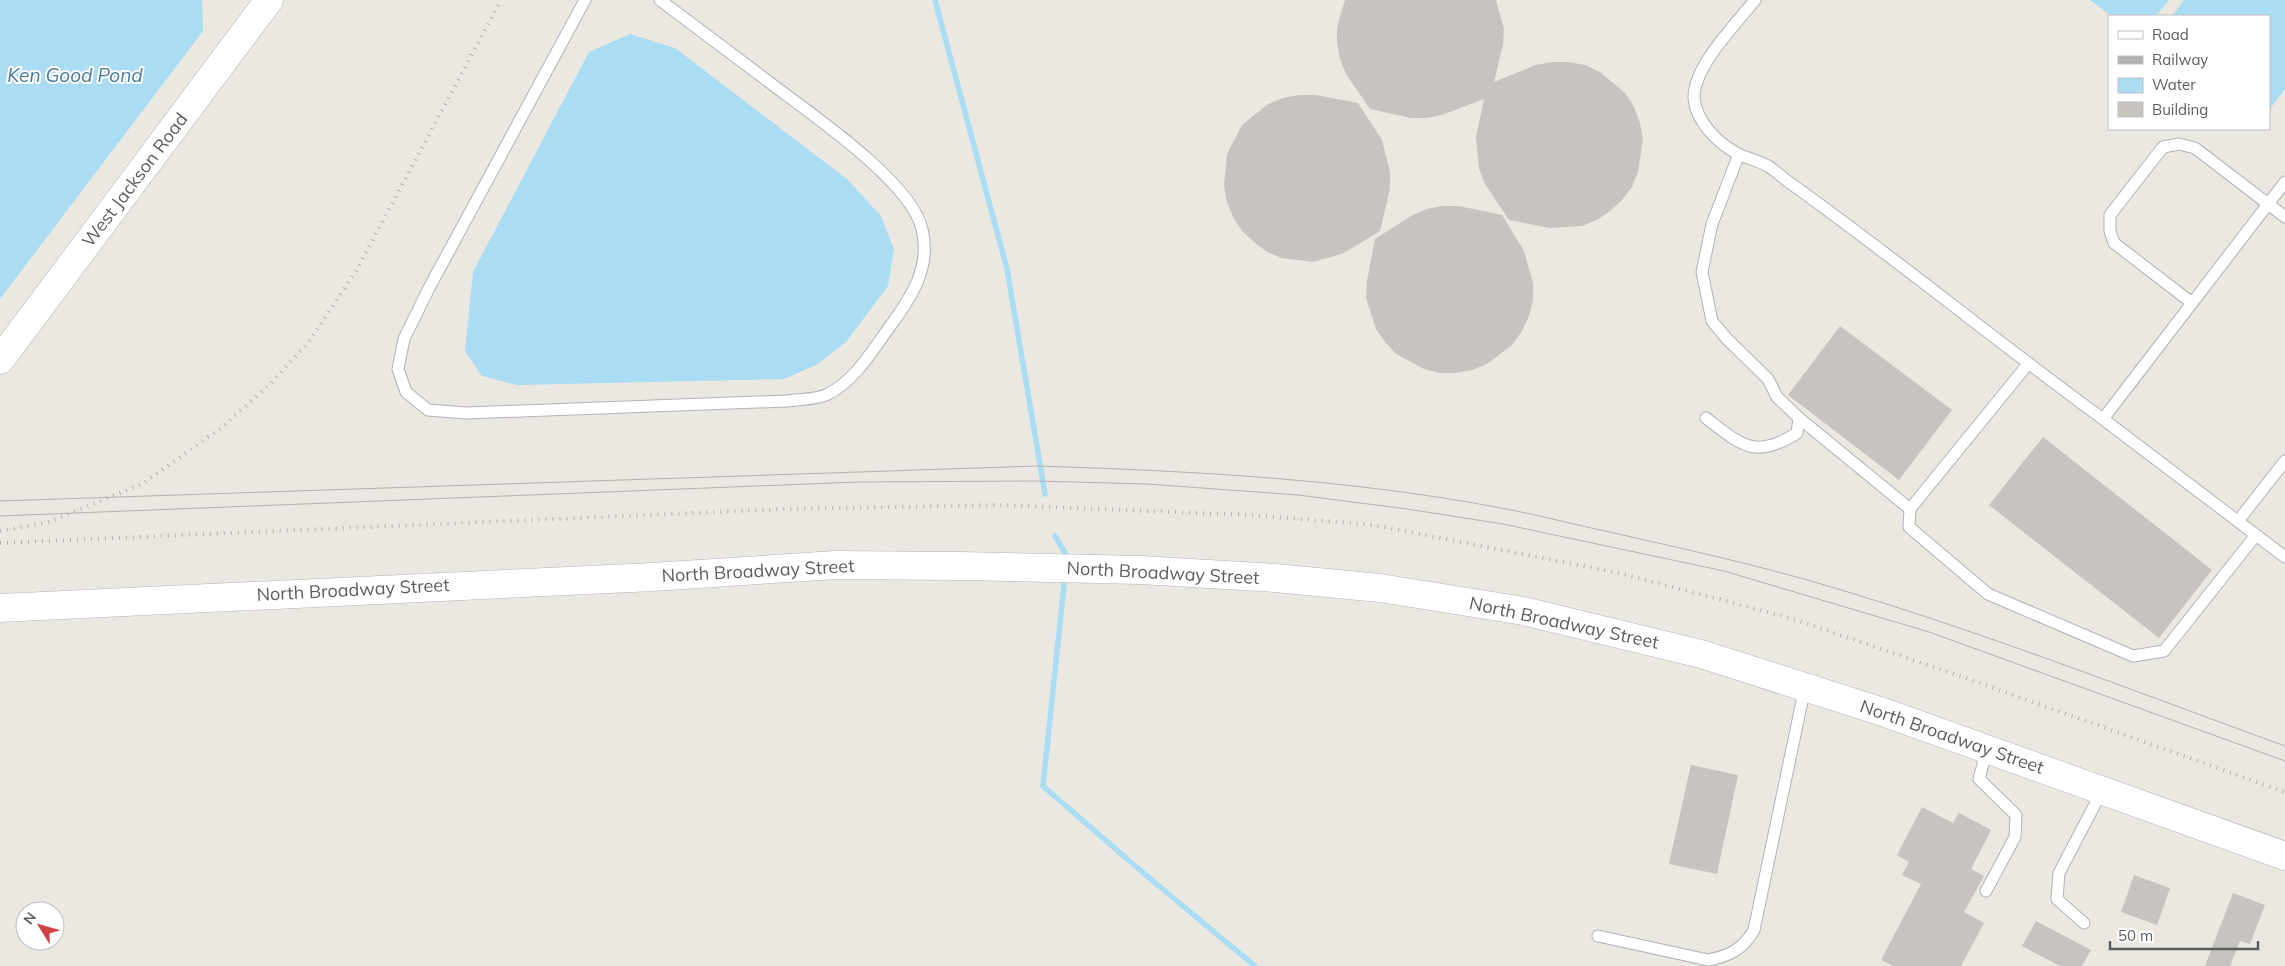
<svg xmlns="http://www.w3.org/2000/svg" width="2285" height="966" font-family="Mulish,sans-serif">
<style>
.water{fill:#aadcf4}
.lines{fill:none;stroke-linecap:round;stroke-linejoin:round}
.stream{stroke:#aadcf4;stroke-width:5.5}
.building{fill:#c7c3bf}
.service-casing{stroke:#afb3b6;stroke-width:13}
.tertiary-casing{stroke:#afb3b6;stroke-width:29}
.service{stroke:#fff;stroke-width:11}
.tertiary{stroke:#fff;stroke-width:28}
.tram{stroke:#b0b1b1;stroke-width:1}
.rail{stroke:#b0b1b1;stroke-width:4;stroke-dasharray:1 6;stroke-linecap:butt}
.labels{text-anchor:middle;stroke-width:4;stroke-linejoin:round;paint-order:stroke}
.street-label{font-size:18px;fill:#5a5e61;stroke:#fff}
.water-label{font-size:19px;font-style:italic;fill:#477a9b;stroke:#fff}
</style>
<rect width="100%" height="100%" fill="#ebe8e2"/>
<path class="water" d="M 0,0 L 202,0 L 203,31 L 0,299 Z
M 2090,0 L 2169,0 L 2156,16 L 2128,16 L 2125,14 L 2111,16 Z
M 2184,0 L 2285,0 L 2285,89 L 2269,110 L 2269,16 L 2172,16 Z
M 630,34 L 675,48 L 847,179 L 881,216 L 894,249 L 888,286 L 846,342 L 818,364 L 784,379 L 517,385 L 482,376 L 465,351 L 473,272 L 589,52 Z"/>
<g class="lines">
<path class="stream" d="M 935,0 L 1007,269 L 1045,494
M 1055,536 L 1067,556
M 1064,585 L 1043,786 L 1141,871 L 1255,966"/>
</g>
<path class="building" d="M 1345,0 L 1496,0 L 1504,29 L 1503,45 L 1494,82 L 1536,65 L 1552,62 L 1569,62 L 1585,65 L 1600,72 L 1625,93 L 1634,107 L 1640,123 L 1643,139 L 1638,172 L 1632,187 L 1622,200 L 1610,211 L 1597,220 L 1582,226 L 1550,228 L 1509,220 L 1485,184 L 1479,169 L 1476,137 L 1484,99 L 1442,115 L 1427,118 L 1411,118 L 1370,109 L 1346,74 L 1340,59 L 1337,43 L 1337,27 Z
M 1299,95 L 1316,95 L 1358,103 L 1382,140 L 1390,172 L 1390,189 L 1380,231 L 1344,253 L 1313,262 L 1281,258 L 1267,252 L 1254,242 L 1242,231 L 1233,217 L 1227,202 L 1224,186 L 1227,154 L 1242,125 L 1268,104 L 1283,98 Z
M 1442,206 L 1459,206 L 1502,215 L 1524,251 L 1533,283 L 1533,300 L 1529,316 L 1522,331 L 1512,345 L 1487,364 L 1472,370 L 1456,373 L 1440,373 L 1424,369 L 1396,354 L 1385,342 L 1376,329 L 1366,298 L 1367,281 L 1375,239 L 1411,216 L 1426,209 Z
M 1840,326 L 1952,410 L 1899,480 L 1788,395 Z
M 2043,437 L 2212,570 L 2159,638 L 1989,505 Z
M 1691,765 L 1738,775 L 1717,874 L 1669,864 Z
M 1922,807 L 1953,823 L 1959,813 L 1991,830 L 1971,869 L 1984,876 L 1964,912 L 1984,923 L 1961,966 L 1893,966 L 1881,960 L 1921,884 L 1902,875 L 1909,862 L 1897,855 Z
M 2134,875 L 2170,888 L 2157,925 L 2121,912 Z
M 2233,893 L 2265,905 L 2250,944 L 2240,941 L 2230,966 L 2205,966 Z
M 2036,921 L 2091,950 L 2082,966 L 2060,966 L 2022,946 Z"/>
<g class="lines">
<defs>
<path id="service" d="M 585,0 L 429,288 L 404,339 L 398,369 L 406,392 L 428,410 L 466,413 L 787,401 C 799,399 817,400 828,394 C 856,380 873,349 891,325 C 913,295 931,266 922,229 C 911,181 808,112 769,82 C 733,55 696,27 660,0
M 1755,0 C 1736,24 1693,67 1694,98 C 1696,123 1720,145 1740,155 C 1749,159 1760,161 1768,166 C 1774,170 1780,175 1786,180 C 1894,257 1996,341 2103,419
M 2285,182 L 2103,419 L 2285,557
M 2192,303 L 2114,243 L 2110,231 L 2110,215 L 2163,147 L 2179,144 L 2195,148 L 2285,217
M 2028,364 L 1910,509 L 1909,527 L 1988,594 L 2133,656 L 2164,651 L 2256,535
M 1706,418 C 1741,445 1755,460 1797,433 L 1799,418 L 1777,397 L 1768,379 L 1727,339 L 1712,321 L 1702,272 L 1712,224 L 1739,154
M 1799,418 L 1910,509
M 2238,521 L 2285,461
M 1986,891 L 2015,837 L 2016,815 L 1979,779 L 1987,749
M 2084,923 L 2057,899 L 2059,873 L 2102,791
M 1598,936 L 1708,960 C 1730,956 1743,949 1754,930 L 1805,687"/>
<path id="tertiary" d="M 0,360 L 269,0
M 0,608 L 652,577 L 836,565 L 960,566 L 1141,570 L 1275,578 L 1380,588 L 1524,611 L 1701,654 L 1883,712 L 2285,856"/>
</defs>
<use href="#service" class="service-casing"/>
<use href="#tertiary" class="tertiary-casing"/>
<use href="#service" class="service"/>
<use href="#tertiary" class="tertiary"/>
<path class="tram" d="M 0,501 L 1037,466 C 1192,471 1349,479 1501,508 C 1539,515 1576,525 1614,533 C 1684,549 1753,564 1821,584 C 1978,630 2131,690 2285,746
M 0,516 L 858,482 L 1036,481 L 1147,484 L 1298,495 L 1407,509 L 1503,524 L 1724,571 L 1929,632 L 2285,761"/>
<path class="rail" d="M 0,531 L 49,522 L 142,484 L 221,428 L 269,385 L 308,343 L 356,271 L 501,0
M 0,543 L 785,509 L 998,505 L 1250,515 L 1374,525 L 1619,573 L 1790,618 L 1957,675 L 2285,792"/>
</g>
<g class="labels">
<g class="street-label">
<text transform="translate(135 180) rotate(-53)" y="6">West Jackson Road</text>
<text transform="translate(758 571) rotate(-3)" y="6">North Broadway Street</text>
<text transform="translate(1163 573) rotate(3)" y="6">North Broadway Street</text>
<text transform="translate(353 590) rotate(-3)" y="6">North Broadway Street</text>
<text transform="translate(1564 623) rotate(12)" y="6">North Broadway Street</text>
<text transform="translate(1952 737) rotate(19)" y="6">North Broadway Street</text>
</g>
<g class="water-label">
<text x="75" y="82">Ken Good Pond</text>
</g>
</g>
<rect x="2108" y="15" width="162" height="115" fill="#ffffff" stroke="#bdbfc0"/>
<rect x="2118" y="31" width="25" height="8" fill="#ffffff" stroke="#bdbfc0"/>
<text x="2152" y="40" font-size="15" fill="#5a5e61">Road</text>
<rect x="2118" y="56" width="25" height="8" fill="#b0b1b1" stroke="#bdbfc0"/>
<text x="2152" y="65" font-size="15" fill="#5a5e61">Railway</text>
<rect x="2118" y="78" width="25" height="15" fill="#aadcf4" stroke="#bdbfc0"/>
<text x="2152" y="90" font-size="15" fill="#5a5e61">Water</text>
<rect x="2118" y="102" width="25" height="15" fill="#c7c3bf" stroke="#bdbfc0"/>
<text x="2152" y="115" font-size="15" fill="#5a5e61">Building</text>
<g transform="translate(40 926) rotate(307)"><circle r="24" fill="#ffffff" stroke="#bdbfc0"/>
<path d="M0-4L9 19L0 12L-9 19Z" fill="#d24146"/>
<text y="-8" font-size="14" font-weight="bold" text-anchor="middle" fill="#5a5e61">N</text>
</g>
<path d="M2110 941v8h148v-8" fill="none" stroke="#5a5e61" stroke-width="2.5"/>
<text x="2118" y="941" font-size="15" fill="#5a5e61" stroke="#ffffff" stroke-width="4" paint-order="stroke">50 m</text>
</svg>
